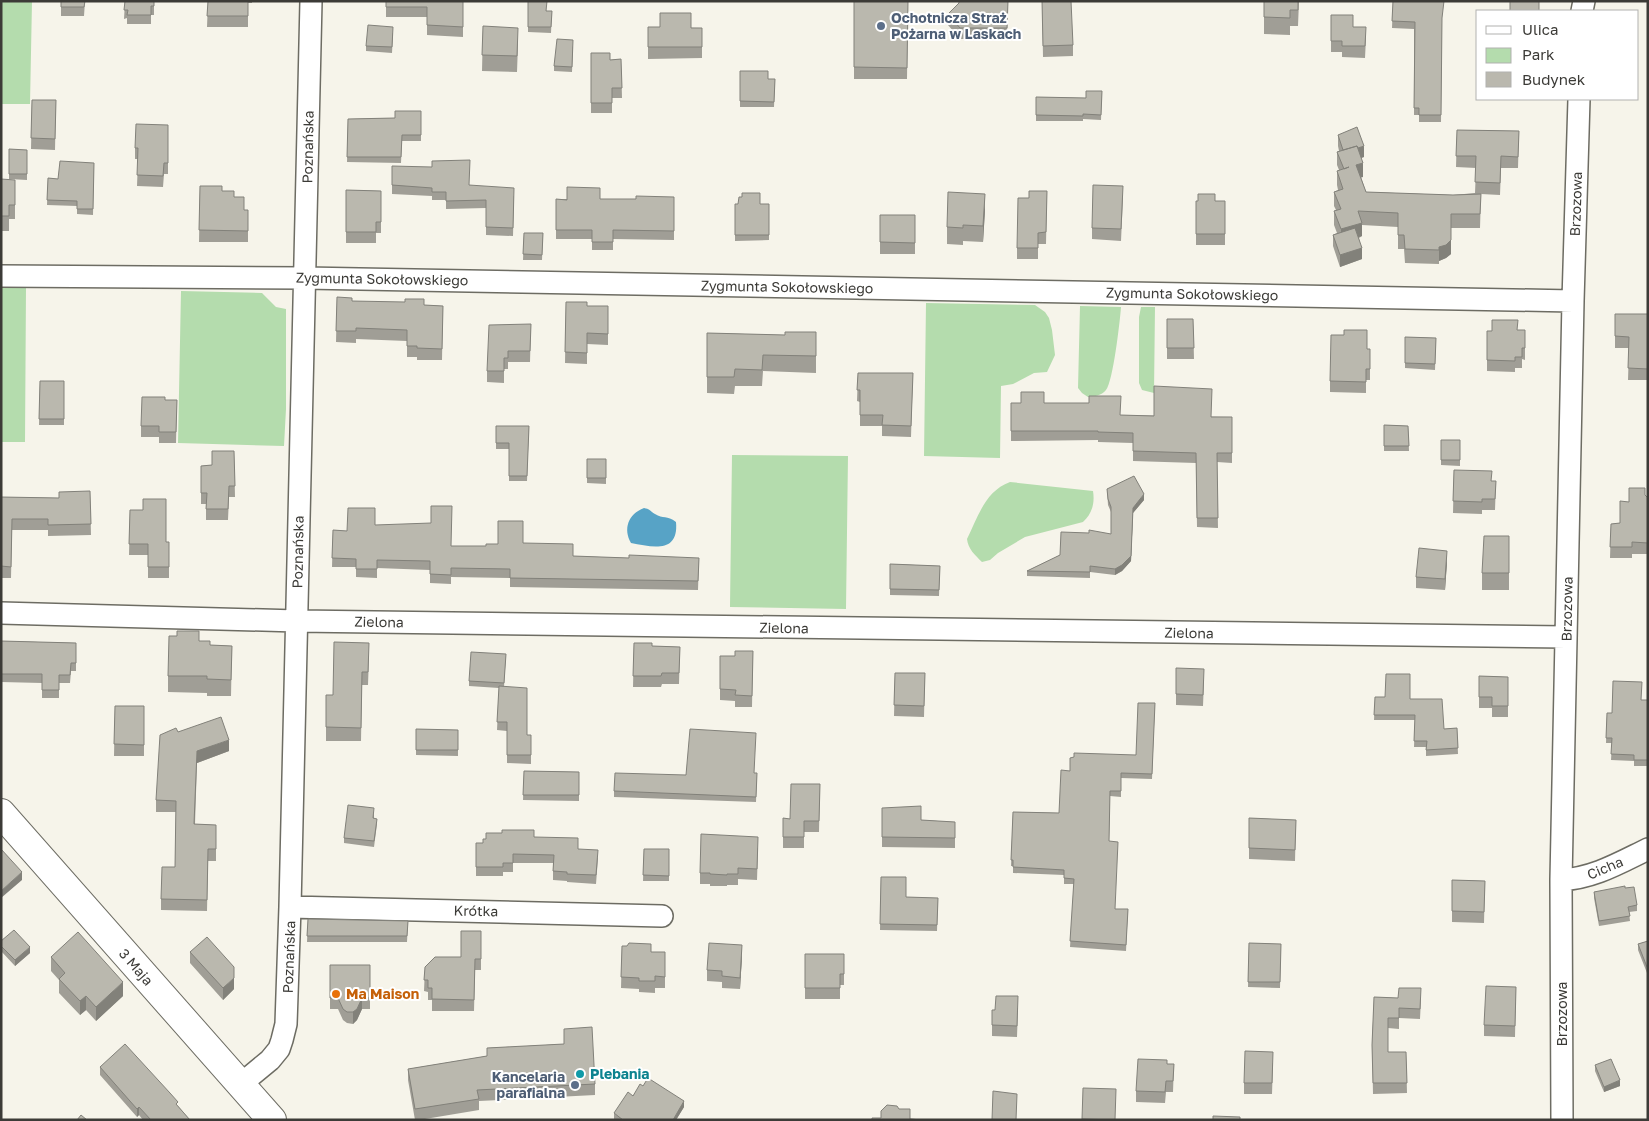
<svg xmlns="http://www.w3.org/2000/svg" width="1649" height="1121" font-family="'Golos Text',sans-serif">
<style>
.green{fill:#b4dcad}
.water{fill:#57a3c6}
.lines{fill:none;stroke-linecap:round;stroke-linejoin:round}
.street-casing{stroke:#6d6c63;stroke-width:24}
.secondary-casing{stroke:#6d6c63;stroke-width:30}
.street{stroke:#fff;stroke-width:21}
.secondary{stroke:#fff;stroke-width:28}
.wall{fill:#a09e96}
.shaded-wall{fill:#82817a}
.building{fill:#bab8ae;stroke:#82817a}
.service-dot{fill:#5c6f8a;stroke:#fff;stroke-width:2}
.food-dot{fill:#e8710a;stroke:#fff;stroke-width:2}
.culture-dot{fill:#0f9aa8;stroke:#fff;stroke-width:2}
.labels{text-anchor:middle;stroke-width:4;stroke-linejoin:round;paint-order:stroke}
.service-label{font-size:14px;font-weight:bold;fill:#4e5e75;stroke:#fff;text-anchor:start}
.street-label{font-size:14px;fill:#3c3b37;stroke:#fff}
.food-label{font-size:14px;font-weight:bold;fill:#c56008;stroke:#fff;text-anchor:start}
.culture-label{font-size:14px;font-weight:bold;fill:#0d838f;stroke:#fff;text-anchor:start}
</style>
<rect width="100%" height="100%" fill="#f6f4ea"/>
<path class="green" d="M 1,1 L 32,1 L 30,104 L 1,104 Z
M 1,288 L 26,288 L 25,442 L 1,442 Z
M 181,291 L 262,293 L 276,307 L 286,309 L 286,409 L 284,446 L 178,443 Z
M 926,303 L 1035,305 L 1045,312 L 1049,318 L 1052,330 L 1055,355 L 1047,372 L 1034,373 L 1013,384 L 1001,386 L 1000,458 L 924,456 Z
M 1080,306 L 1121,307 C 1120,321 1113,382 1106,390 C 1101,396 1095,396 1088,397 L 1082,393 L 1078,388 Z
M 1141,307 L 1155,307 L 1154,393 L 1142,390 L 1139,383 L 1139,317 Z
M 732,455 L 848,456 L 846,609 L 730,607 Z
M 1010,482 L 1093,491 C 1095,503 1092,514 1083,522 L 1025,537 L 998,553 L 990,560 L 982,562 C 975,555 968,549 967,539 C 978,517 985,491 1010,482 Z"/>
<path class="water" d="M 644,508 C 650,509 650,511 655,514 C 663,519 667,515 676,522 C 679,554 652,547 631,543 C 623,529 628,514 644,508 Z"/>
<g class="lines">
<defs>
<path id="street" d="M 1582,11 L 1584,1
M 1,276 L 305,278 L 1573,301
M 1,613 L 297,621 L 1566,637
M 1561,880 C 1594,878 1619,863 1648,849
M 290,907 L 662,916
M 241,1084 L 270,1060 L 279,1049 L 282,1040 L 286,1024 L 290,907 L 311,1
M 1562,1120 L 1561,880 L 1573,301 L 1579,99"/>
<path id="secondary" d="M 1,813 L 272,1120"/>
</defs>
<use href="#street" class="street-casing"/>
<use href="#secondary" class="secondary-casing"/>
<use href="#street" class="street"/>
<use href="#secondary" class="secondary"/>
</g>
<path class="wall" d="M 61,1 L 154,1 L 154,15 L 151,15 L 151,24 L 127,24 L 127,18 L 124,19 L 125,2 L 85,1 L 84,16 L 61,16 Z
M 208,1 L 252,1 L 252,3 L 248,3 L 248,27 L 207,27 Z
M 386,1 L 463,1 L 463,37 L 427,35 L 427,17 L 386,17 Z
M 528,1 L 547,11 L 552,11 L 551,33 L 528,32 Z
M 854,1 L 908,1 L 907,79 L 854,79 Z
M 1008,1 L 1007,39 L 960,39 L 948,25 L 948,14 L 959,3 Z
M 1042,1 L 1073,45 L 1073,56 L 1043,57 Z
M 1264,1 L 1299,1 L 1298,26 L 1290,26 L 1290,35 L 1264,34 Z
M 1393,1 L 1442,24 L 1441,122 L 1419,122 L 1419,115 L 1414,115 L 1414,29 L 1392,28 Z
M 1331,15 L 1353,27 L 1366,38 L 1365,58 L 1342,57 L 1342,52 L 1331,52 Z
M 483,26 L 518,44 L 517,72 L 482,71 Z
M 648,27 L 702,28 L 702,58 L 648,59 Z
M 393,33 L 392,53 L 366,51 L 366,46 Z
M 573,46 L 572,72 L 554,71 L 554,66 Z
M 591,53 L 610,60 L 621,59 L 622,98 L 612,98 L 612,113 L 591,113 Z
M 740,71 L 768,79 L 775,79 L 774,107 L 740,107 Z
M 1102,91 L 1101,120 L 1083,119 L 1083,121 L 1036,121 L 1036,97 L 1086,98 Z
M 32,100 L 56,100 L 55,150 L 31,149 Z
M 421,111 L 421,141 L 402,141 L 401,163 L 347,162 L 348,119 L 395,118 Z
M 168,125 L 168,174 L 164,174 L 163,187 L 137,186 L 138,159 L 135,159 L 135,148 Z
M 1457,130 L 1519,131 L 1518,168 L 1501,168 L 1500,195 L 1481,194 L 1480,228 L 1451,228 L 1451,254 L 1446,258 L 1439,261 L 1439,264 L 1405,263 L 1404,249 L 1398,249 L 1398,227 L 1362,225 L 1362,236 L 1359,238 L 1362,259 L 1340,267 L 1333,246 L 1333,235 L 1337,233 L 1334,225 L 1334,211 L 1336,210 L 1334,206 L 1334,192 L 1338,190 L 1337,185 L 1337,171 L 1339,170 L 1337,165 L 1337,152 L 1339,151 L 1338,146 L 1338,135 L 1364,157 L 1361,158 L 1363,177 L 1361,177 L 1366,192 L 1453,195 L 1475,193 L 1476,168 L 1456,167 Z
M 9,149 L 27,150 L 27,180 L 9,179 Z
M 94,163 L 93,215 L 77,214 L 77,206 L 47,205 L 48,178 L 58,179 Z
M 392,166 L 514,196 L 513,236 L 486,235 L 486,208 L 446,209 L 446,200 L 432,200 L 432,196 L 392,194 Z
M 1,179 L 15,194 L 15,219 L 9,219 L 9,231 L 1,231 Z
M 200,186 L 222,191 L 234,197 L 244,210 L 248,210 L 248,242 L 199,242 Z
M 346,190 L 381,191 L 381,233 L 376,233 L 376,243 L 346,243 Z
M 1047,191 L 1046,244 L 1038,244 L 1038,259 L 1017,259 L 1017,248 L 1029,198 Z
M 1198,194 L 1215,201 L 1225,201 L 1225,245 L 1196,245 L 1196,201 L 1198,201 Z
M 674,197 L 674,240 L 613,239 L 613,250 L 592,250 L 592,239 L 556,239 L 556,199 L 636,199 Z
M 1123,197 L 1121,241 L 1092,239 L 1092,228 Z
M 735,204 L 769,204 L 769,240 L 735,241 Z
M 985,210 L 983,242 L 963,241 L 963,245 L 947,244 L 947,227 Z
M 880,215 L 915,215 L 915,254 L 880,254 Z
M 524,233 L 543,233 L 542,260 L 523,260 Z
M 337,297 L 352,301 L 424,305 L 443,306 L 442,360 L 417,360 L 417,357 L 407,357 L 407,341 L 356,339 L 356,343 L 336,342 Z
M 566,302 L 587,306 L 608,306 L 608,345 L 587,344 L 587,364 L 565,363 Z
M 1615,314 L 1648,314 L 1648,380 L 1628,380 L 1629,348 L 1615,348 Z
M 1167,319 L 1193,319 L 1194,359 L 1167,359 Z
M 531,324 L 530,362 L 508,362 L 508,369 L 504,369 L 504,383 L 487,382 L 487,371 Z
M 1525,330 L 1525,360 L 1522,359 L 1522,368 L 1515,368 L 1515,372 L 1487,371 L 1487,331 Z
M 816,332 L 816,373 L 763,371 L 762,386 L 735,386 L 734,394 L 707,393 L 707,333 L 785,335 Z
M 1344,335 L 1367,349 L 1370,349 L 1370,380 L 1366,380 L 1366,393 L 1330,392 L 1330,381 Z
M 1405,337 L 1436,338 L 1435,370 L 1405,368 Z
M 858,373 L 913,373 L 911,437 L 882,436 L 882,426 L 860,426 L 860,402 L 857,401 Z
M 40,381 L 64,381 L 64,425 L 39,425 Z
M 165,400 L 177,400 L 176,443 L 159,443 L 159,437 L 141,437 L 141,426 Z
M 1011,403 L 1089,403 L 1120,415 L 1232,417 L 1232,463 L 1217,462 L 1218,528 L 1197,527 L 1196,463 L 1133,461 L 1133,443 L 1098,442 L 1098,440 L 1011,441 Z
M 1384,425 L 1408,426 L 1409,451 L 1384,451 Z
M 496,426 L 529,426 L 527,481 L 509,481 L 509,449 L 496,449 Z
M 1441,440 L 1460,440 L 1460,466 L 1441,465 Z
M 234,451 L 235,497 L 229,497 L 228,520 L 206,520 L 206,504 L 201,504 L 201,466 L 212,465 Z
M 587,459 L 606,459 L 606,484 L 587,483 Z
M 1454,470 L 1492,481 L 1496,481 L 1495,510 L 1482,510 L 1482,514 L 1453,513 Z
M 1107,489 L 1144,500 L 1133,513 L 1131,561 L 1122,571 L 1115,575 L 1090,572 L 1090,578 L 1027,576 L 1027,571 L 1060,555 L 1089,533 L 1111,534 L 1111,512 L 1108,505 Z
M 90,491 L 91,535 L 48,536 L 48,530 L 12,530 L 11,578 L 1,578 L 1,497 L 59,498 Z
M 1645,495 L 1648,498 L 1648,554 L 1632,554 L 1632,558 L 1610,558 L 1611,524 L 1620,523 L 1629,502 Z
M 130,510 L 166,542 L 169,542 L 169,578 L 148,578 L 148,555 L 129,555 Z
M 375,525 L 451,546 L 486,546 L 498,544 L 523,543 L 573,556 L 629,558 L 699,558 L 698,590 L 510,587 L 510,578 L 451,577 L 451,584 L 430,583 L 430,570 L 377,568 L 377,578 L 356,577 L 356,567 L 332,567 L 333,530 L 347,531 Z
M 1509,536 L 1509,590 L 1482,590 L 1482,573 Z
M 1447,562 L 1445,590 L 1416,588 L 1416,577 Z
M 890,564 L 940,566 L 939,596 L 890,595 Z
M 1,641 L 76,643 L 76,671 L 71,671 L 70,683 L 59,683 L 59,698 L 42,698 L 42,683 L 1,682 Z
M 199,641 L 210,645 L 232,646 L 231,696 L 207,696 L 207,693 L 168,692 L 168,676 Z
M 634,643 L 652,646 L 680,647 L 679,684 L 662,684 L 661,687 L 633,687 Z
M 753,651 L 752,707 L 735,707 L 735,701 L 720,700 L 720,656 L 735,656 Z
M 506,654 L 504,687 L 527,735 L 531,735 L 531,764 L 507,763 L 507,731 L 497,730 L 499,688 L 469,686 L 469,681 Z
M 369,656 L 368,685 L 362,685 L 361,741 L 326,741 L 326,695 L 333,695 Z
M 895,673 L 925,673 L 924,717 L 894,716 Z
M 1479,676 L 1508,677 L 1508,717 L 1492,717 L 1492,708 L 1479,708 Z
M 1204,680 L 1203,706 L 1176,705 L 1176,694 Z
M 1375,697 L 1410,699 L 1444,729 L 1457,728 L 1458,754 L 1426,756 L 1426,747 L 1414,747 L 1415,720 L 1374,720 Z
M 1641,700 L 1648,700 L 1648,766 L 1634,766 L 1634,761 L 1611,760 L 1612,743 L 1606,743 L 1607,713 L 1612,713 Z
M 1155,703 L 1152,779 L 1121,778 L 1121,797 L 1110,796 L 1109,841 L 1115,909 L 1128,909 L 1126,951 L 1070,947 L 1074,884 L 1064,884 L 1064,875 L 1013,873 L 1013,866 L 1011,866 L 1013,812 L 1059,813 L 1070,771 L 1136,755 Z
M 115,706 L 144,706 L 144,756 L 114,756 Z
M 416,729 L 458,730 L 458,756 L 416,755 Z
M 178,732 L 229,751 L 197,763 L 195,824 L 216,825 L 216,861 L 208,861 L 207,911 L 161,910 L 161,899 L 175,867 L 176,812 L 156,812 L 156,800 Z
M 524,771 L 579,772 L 579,801 L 523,800 Z
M 754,773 L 757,773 L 756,802 L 614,797 L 614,791 L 686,775 Z
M 820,784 L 819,832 L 804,832 L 804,848 L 783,848 L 783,818 L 790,819 Z
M 882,808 L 921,820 L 955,822 L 955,848 L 882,847 Z
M 374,814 L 374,819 L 377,824 L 374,847 L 344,843 L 344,838 Z
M 1249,818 L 1296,820 L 1295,861 L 1249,859 Z
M 534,837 L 578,849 L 598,858 L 596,884 L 567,882 L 567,881 L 553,880 L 553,863 L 513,863 L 513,872 L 503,872 L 503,876 L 476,876 L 476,843 L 483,843 L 486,839 Z
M 758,848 L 757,880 L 738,879 L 738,885 L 727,885 L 727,886 L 710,886 L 710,884 L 700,884 L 700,873 Z
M 644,849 L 669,849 L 669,881 L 643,881 Z
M 881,877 L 906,897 L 938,898 L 937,931 L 880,930 Z
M 1452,880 L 1485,881 L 1484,923 L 1452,922 Z
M 1625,888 L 1637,905 L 1637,911 L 1629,912 L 1630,921 L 1599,926 L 1594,898 L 1594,892 Z
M 308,919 L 408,921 L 407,942 L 307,942 Z
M 481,931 L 481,970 L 475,970 L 474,1011 L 432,1011 L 432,1000 L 428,1000 L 428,992 L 424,991 L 425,967 L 461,957 Z
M 1,941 L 30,953 L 15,966 L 1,951 Z
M 1648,941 L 1648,973 L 1647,973 L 1638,950 L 1638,944 Z
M 1249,943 L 1281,944 L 1280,988 L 1248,987 Z
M 622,946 L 651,952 L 665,952 L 665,988 L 655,988 L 655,993 L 639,992 L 639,989 L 621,988 Z
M 190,952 L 234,989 L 223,1000 L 190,963 Z
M 805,954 L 844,954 L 844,985 L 840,985 L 840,999 L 805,999 Z
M 742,956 L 740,989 L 722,988 L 722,982 L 707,981 L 707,970 Z
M 51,957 L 123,996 L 96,1021 L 86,1010 L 80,1015 L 59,993 L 59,980 L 51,971 Z
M 330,965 L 370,965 L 370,1009 L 362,1009 L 357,1020 L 353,1024 L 347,1023 L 343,1020 L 338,1009 L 330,1009 Z
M 1516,987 L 1515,1037 L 1484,1036 L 1484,1025 Z
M 1374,997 L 1421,999 L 1420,1019 L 1399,1018 L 1399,1029 L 1388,1028 L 1388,1052 L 1406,1052 L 1407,1093 L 1373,1094 L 1372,1045 Z
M 1018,1008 L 1017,1037 L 992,1036 L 992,1010 Z
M 564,1029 L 595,1084 L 595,1095 L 479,1101 L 479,1110 L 419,1120 L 415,1120 L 408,1080 L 408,1069 L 487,1056 L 487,1048 L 564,1044 Z
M 1273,1063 L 1272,1094 L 1244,1094 L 1244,1083 Z
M 1167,1064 L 1174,1064 L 1173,1092 L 1166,1092 L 1165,1103 L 1136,1102 L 1136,1091 Z
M 1595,1065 L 1620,1086 L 1604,1092 L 1595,1071 Z
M 100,1067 L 178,1106 L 190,1120 L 143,1120 L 139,1115 L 137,1117 L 100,1075 Z
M 643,1086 L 684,1107 L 676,1120 L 615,1120 L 614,1119 L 614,1113 Z"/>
<path class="shaded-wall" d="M 1364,146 L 1364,157 L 1344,163 L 1344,152 Z
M 1363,163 L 1363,177 L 1356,179 L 1356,165 Z
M 985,194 L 985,210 L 983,242 L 983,226 Z
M 1451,214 L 1451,254 L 1446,258 L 1439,261 L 1439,247 Z
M 1362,223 L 1362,236 L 1341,243 L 1341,229 Z
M 1362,248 L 1362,259 L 1340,267 L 1340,255 Z
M 1144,494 L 1144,500 L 1133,513 L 1131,561 L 1122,571 L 1115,575 L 1115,569 L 1133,508 Z
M 1447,551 L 1447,562 L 1445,590 L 1445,579 Z
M 229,740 L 229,751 L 197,763 L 197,751 Z
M 22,872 L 22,880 L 1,898 L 1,891 Z
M 742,945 L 742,956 L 740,989 L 740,978 Z
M 30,947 L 30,953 L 15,966 L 15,960 Z
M 234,978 L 234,989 L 223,1000 L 223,988 Z
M 123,982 L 123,996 L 96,1021 L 96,1007 Z
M 86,996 L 86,1010 L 80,1015 L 80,1001 Z
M 362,998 L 362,1009 L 357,1020 L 353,1024 L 353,1012 Z
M 1620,1080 L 1620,1086 L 1604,1092 L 1604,1087 Z
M 684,1101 L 684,1107 L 676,1120 L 673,1120 Z
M 139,1107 L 139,1115 L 137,1117 L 137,1109 Z"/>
<path class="building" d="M 61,1 L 85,1 L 84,7 L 61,7 Z
M 125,1 L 154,1 L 154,6 L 151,6 L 151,15 L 127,15 L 128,10 L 124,10 Z
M 208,1 L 248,1 L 248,16 L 207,16 Z
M 386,1 L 463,1 L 463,27 L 427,25 L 427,7 L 386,7 Z
M 528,1 L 547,1 L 546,11 L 552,11 L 551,27 L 528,27 Z
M 854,1 L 908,1 L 907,68 L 854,67 Z
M 959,1 L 1008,1 L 1007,28 L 960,28 L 948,14 L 959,3 Z
M 1042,1 L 1071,1 L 1073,45 L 1043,46 Z
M 1264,1 L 1298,1 L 1298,10 L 1290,10 L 1290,18 L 1264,17 Z
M 1393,1 L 1444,1 L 1442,18 L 1441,115 L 1419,115 L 1419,108 L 1414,108 L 1415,22 L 1392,21 Z
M 1510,1 L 1539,1 L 1539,11 L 1510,11 Z
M 660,13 L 691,13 L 691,28 L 702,28 L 702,47 L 648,47 L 648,27 L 660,27 Z
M 1331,15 L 1353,15 L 1353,27 L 1366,27 L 1365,46 L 1342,46 L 1342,41 L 1331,41 Z
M 368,25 L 393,27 L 392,47 L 366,46 Z
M 483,26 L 518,28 L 517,56 L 482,55 Z
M 557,39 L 573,40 L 572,67 L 554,66 Z
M 591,53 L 610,53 L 610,60 L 621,59 L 622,88 L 612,88 L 612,103 L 591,103 Z
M 740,71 L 768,71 L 768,79 L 775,79 L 774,102 L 740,101 Z
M 1086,91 L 1102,91 L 1101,115 L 1083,114 L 1083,116 L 1036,115 L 1036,97 L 1086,98 Z
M 32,100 L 56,100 L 55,139 L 31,138 Z
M 395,111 L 421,111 L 421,135 L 402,135 L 401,157 L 347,157 L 348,119 L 395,118 Z
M 136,124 L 168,125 L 168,163 L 164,163 L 163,176 L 137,175 L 138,148 L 135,148 Z
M 1357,127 L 1364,146 L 1358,148 L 1357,146 L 1343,150 L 1338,135 Z
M 1457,130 L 1519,131 L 1518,157 L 1501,156 L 1500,183 L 1475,182 L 1476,156 L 1456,156 Z
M 1357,146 L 1363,163 L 1356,165 L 1366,192 L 1453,195 L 1481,194 L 1480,214 L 1451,214 L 1451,240 L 1446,245 L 1439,247 L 1439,250 L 1405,249 L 1404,235 L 1398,235 L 1398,213 L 1358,211 L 1362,223 L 1341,229 L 1334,211 L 1341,209 L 1334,192 L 1343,189 L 1337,171 L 1349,167 L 1344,169 L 1337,152 Z
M 9,149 L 27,150 L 27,174 L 9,174 Z
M 470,160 L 469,185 L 514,188 L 513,228 L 486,227 L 486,200 L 446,201 L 446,192 L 432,192 L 432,188 L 392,185 L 392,166 L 432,167 L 432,161 Z
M 60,161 L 94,163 L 93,209 L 77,209 L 77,201 L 47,200 L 48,178 L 58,179 Z
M 1,179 L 15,180 L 15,205 L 9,205 L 9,216 L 1,216 Z
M 1093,185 L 1123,186 L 1121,229 L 1092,228 Z
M 200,186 L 222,186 L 222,191 L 234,191 L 234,197 L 244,197 L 244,210 L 248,210 L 248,231 L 199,230 Z
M 567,187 L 600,188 L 600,199 L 636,199 L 636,196 L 674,197 L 674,231 L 613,230 L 613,242 L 592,242 L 592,230 L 556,230 L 556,199 L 567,200 Z
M 346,190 L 381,191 L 381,222 L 376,222 L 376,232 L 346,232 Z
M 1029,191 L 1047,191 L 1046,232 L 1038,233 L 1038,248 L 1017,248 L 1018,198 L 1029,198 Z
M 948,192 L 985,194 L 983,226 L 963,225 L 963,228 L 947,227 Z
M 742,193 L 760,193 L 760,204 L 769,204 L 769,235 L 735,235 L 735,204 L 738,204 L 739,197 L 742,197 Z
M 1198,194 L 1215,194 L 1215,201 L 1225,201 L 1225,234 L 1196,234 L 1196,201 L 1198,201 Z
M 880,215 L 915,215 L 915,243 L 880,242 Z
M 1355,228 L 1362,248 L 1340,255 L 1333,235 Z
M 524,233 L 543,233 L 542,255 L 523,254 Z
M 337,297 L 352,298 L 352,301 L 405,302 L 405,299 L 424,299 L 424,305 L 443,306 L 442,349 L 417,348 L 417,346 L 407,346 L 407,330 L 356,328 L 356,331 L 336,331 Z
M 566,302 L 587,302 L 587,306 L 608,306 L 608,334 L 587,333 L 587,353 L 565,352 Z
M 1615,314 L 1648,314 L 1648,369 L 1628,368 L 1629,337 L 1615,336 Z
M 1167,319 L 1193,319 L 1194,348 L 1167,348 Z
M 1492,320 L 1518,320 L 1517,330 L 1525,330 L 1525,348 L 1522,348 L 1522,357 L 1515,357 L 1515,361 L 1487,360 L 1487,331 L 1492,331 Z
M 531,324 L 530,351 L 508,351 L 508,358 L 504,358 L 504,371 L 487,371 L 489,325 Z
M 1344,330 L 1367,330 L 1367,349 L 1370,349 L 1370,369 L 1366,369 L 1366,382 L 1330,381 L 1331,335 L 1344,335 Z
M 785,332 L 816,332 L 816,356 L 763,355 L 762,370 L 735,369 L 734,377 L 707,377 L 707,333 L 785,335 Z
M 1405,337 L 1436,338 L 1435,364 L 1405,363 Z
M 858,373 L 913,373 L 911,426 L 882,425 L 883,415 L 860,415 L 860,390 L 857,390 Z
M 40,381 L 64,381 L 64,419 L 39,419 Z
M 1154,386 L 1212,389 L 1211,417 L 1232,417 L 1232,453 L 1217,453 L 1218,518 L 1197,518 L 1196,453 L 1133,451 L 1133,433 L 1098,432 L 1098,431 L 1011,431 L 1011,403 L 1021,403 L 1021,392 L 1044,392 L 1044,403 L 1089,403 L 1089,396 L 1121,396 L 1120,415 L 1154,416 Z
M 142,397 L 165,397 L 165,400 L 177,400 L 176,432 L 159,432 L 159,426 L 141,426 Z
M 1384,425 L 1408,426 L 1409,446 L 1384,446 Z
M 496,426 L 529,426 L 527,476 L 509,476 L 509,443 L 496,443 Z
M 1441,440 L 1460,440 L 1460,460 L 1441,460 Z
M 212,451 L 234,451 L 235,486 L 229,486 L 228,509 L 206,509 L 207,493 L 201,493 L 201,466 L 212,465 Z
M 587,459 L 606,459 L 606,478 L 587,478 Z
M 1454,470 L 1492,471 L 1491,481 L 1496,481 L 1495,499 L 1482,499 L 1482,502 L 1453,501 Z
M 1134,476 L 1144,494 L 1133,508 L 1131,556 L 1122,565 L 1115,569 L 1090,566 L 1090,572 L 1027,571 L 1060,555 L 1061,532 L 1089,533 L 1089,530 L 1111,534 L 1111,507 L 1108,499 L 1107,489 Z
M 1629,488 L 1645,488 L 1645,495 L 1648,498 L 1648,543 L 1632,542 L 1632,547 L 1610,547 L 1611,524 L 1620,523 L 1620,501 L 1629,502 Z
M 90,491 L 91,524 L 48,525 L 48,519 L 12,519 L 11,567 L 1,566 L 1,497 L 59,498 L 59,492 Z
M 143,499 L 166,499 L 166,542 L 169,542 L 169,567 L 148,567 L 148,544 L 129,544 L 130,510 L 143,510 Z
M 431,506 L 452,506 L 451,546 L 486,546 L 486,544 L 498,544 L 498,521 L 523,521 L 523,543 L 573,544 L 573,556 L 629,558 L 629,555 L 699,558 L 698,581 L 510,578 L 510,569 L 451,568 L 451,575 L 430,574 L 430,561 L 377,560 L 377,569 L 356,569 L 356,559 L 332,558 L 333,530 L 347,531 L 348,508 L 375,508 L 375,525 L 431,523 Z
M 1484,536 L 1509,536 L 1509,573 L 1482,573 Z
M 1419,548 L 1447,551 L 1445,579 L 1416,577 Z
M 890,564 L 940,566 L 939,590 L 890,589 Z
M 177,631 L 199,631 L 199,641 L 210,641 L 210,645 L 232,646 L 231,680 L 207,679 L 207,676 L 168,676 L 169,636 L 177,636 Z
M 1,641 L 76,643 L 76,663 L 71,663 L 70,675 L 59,675 L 59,690 L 42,690 L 42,674 L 1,674 Z
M 334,642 L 369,643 L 368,672 L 362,672 L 361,728 L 326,727 L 326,695 L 333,695 Z
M 634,643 L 652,643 L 652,646 L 680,647 L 679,673 L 662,673 L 661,676 L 633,676 Z
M 735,651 L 753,651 L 752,696 L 735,695 L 736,690 L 720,689 L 720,656 L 735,656 Z
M 471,652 L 506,654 L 504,683 L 469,681 Z
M 1176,668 L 1204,669 L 1203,695 L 1176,694 Z
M 895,673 L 925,673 L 924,706 L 894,705 Z
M 1386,674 L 1410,674 L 1410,699 L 1442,699 L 1444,729 L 1457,728 L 1458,748 L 1426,750 L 1427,741 L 1414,741 L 1415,715 L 1374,715 L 1375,697 L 1385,697 Z
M 1479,676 L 1508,677 L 1508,706 L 1492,706 L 1492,697 L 1479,697 Z
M 1613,681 L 1642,682 L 1641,700 L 1648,700 L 1648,760 L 1634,760 L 1634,755 L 1611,754 L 1612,738 L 1606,738 L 1607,713 L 1612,713 Z
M 499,686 L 527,688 L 527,735 L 531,735 L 531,755 L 507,755 L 507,722 L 497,722 Z
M 1138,703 L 1155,703 L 1152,774 L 1121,773 L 1121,791 L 1110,791 L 1109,841 L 1118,842 L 1115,909 L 1128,909 L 1126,945 L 1070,941 L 1074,879 L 1064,878 L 1064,870 L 1013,867 L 1013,860 L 1011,860 L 1013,812 L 1059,813 L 1061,770 L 1070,771 L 1070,758 L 1074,757 L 1074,753 L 1136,755 Z
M 115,706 L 144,706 L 144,745 L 114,744 Z
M 221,717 L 229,740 L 197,751 L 194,824 L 216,825 L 216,849 L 208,849 L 207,900 L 161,899 L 162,867 L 175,867 L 176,801 L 156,800 L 160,735 L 176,728 L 178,732 Z
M 416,729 L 458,730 L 458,750 L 416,750 Z
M 690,729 L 756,733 L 754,773 L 757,773 L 756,797 L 614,791 L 615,773 L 686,775 Z
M 524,771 L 579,772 L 579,795 L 523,795 Z
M 791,784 L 820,784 L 819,821 L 804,821 L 804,837 L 783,837 L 783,818 L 790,819 Z
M 348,805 L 374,808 L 373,818 L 377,819 L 374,841 L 344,838 Z
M 921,806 L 921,820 L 955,822 L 955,838 L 882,837 L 882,808 Z
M 1249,818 L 1296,820 L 1295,850 L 1249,848 Z
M 502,830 L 534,830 L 534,837 L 578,838 L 578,849 L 598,850 L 596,875 L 567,874 L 567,872 L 553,871 L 554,855 L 513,854 L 513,863 L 503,863 L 503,867 L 476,867 L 476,843 L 483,843 L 483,839 L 486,839 L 486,833 L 502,833 Z
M 701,834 L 758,837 L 757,869 L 738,868 L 738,874 L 727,874 L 727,875 L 710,874 L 710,873 L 700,873 Z
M 1,849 L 22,872 L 1,891 Z
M 644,849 L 669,849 L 669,876 L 643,875 Z
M 881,877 L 906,877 L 906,897 L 938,898 L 937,925 L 880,924 Z
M 1452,880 L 1485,881 L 1484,912 L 1452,911 Z
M 1625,886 L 1625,888 L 1634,887 L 1637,905 L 1628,907 L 1630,916 L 1599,921 L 1594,892 Z
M 308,919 L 408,921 L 407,936 L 307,936 Z
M 14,930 L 30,947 L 15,960 L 1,946 L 1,941 Z
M 461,931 L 481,931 L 481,959 L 475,959 L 474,1000 L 432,999 L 432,988 L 428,988 L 428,980 L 424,980 L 425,967 L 435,957 L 461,957 Z
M 78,932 L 123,982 L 96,1007 L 86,996 L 80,1001 L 59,979 L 65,973 L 51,957 Z
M 207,937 L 234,967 L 234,978 L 223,988 L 190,952 Z
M 1648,941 L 1648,967 L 1647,967 L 1638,944 Z
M 629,943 L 651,944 L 651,952 L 665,952 L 665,977 L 655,976 L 655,981 L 639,981 L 639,978 L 621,977 L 622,946 L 627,946 Z
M 709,943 L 742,945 L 740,978 L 722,976 L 722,971 L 707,970 Z
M 1249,943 L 1281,944 L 1280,982 L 1248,982 Z
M 805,954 L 844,954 L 844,974 L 840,974 L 840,988 L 805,988 Z
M 330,965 L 370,965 L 370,998 L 362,998 L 357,1009 L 353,1012 L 347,1012 L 343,1009 L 338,998 L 330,998 Z
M 1486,986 L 1516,987 L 1515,1026 L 1484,1025 Z
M 1399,988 L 1421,988 L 1420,1009 L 1399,1008 L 1399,1018 L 1388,1018 L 1388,1052 L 1406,1052 L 1407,1083 L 1373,1083 L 1372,1045 L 1374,997 L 1398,998 Z
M 996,996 L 1018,996 L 1017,1026 L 992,1025 L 992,1010 L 995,1010 Z
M 592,1027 L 595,1084 L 477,1090 L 479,1099 L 415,1109 L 408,1069 L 487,1056 L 487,1048 L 564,1044 L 564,1029 Z
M 125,1044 L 170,1093 L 178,1102 L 176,1104 L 190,1120 L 151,1120 L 139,1107 L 137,1109 L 100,1067 Z
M 1245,1051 L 1273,1052 L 1272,1083 L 1244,1083 Z
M 1138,1059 L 1167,1060 L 1167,1064 L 1174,1064 L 1173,1081 L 1166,1081 L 1165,1092 L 1136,1091 Z
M 1611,1059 L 1620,1080 L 1604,1087 L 1595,1065 Z
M 648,1078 L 684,1101 L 673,1120 L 623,1120 L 614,1113 L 628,1092 L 633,1096 L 640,1084 L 643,1086 Z
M 1083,1088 L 1116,1089 L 1115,1120 L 1082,1119 Z
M 993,1091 L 1017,1094 L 1016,1120 L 992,1120 Z
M 887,1105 L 897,1106 L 899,1109 L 910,1109 L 910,1119 L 922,1120 L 872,1120 L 872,1118 L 881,1118 L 881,1111 Z
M 81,1115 L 87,1120 L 77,1120 Z
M 1213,1116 L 1240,1117 L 1240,1120 L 1213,1120 Z"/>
<g class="service-dot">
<circle cx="881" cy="26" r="5"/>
<circle cx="575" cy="1085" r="5"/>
</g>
<circle class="food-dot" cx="336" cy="994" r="5"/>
<circle class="culture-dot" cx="580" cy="1074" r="5"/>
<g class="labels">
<g class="service-label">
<text x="891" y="23">Ochotnicza Straż<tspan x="891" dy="16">Pożarna w Laskach</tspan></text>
<text x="565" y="1082" text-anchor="end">Kancelaria<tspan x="565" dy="16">parafialna</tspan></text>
</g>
<g class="street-label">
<text transform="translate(308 147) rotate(-89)" y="5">Poznańska</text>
<text transform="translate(1576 204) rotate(-88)" y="5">Brzozowa</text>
<text transform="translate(382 279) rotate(1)" y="5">Zygmunta Sokołowskiego</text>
<text transform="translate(787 287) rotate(1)" y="5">Zygmunta Sokołowskiego</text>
<text transform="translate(1192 294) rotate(1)" y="5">Zygmunta Sokołowskiego</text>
<text transform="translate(298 552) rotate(-89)" y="5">Poznańska</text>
<text transform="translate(1567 609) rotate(-89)" y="5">Brzozowa</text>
<text transform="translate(379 622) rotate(1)" y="5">Zielona</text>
<text transform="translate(784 628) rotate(1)" y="5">Zielona</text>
<text transform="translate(1189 633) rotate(1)" y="5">Zielona</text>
<text transform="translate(1605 868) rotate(-23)" y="5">Cicha</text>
<text transform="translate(476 911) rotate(1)" y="5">Krótka</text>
<text transform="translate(289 957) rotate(-88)" y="5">Poznańska</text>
<text transform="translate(136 967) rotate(49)" y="5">3 Maja</text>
<text transform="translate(1562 1014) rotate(-90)" y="5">Brzozowa</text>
</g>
<g class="food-label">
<text x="346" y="999">Ma Maison</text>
</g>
<g class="culture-label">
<text x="590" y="1079">Plebania</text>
</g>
</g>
<rect width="1649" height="1121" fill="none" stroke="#3c3b37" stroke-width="5"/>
<rect x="1476" y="10" width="162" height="90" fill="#ffffff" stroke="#b1b1af"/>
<rect x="1486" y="26" width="25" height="8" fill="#ffffff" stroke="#b1b1af"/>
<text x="1522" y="35" font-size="15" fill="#3c3b37">Ulica</text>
<rect x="1486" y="48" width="25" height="15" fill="#b4dcad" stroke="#b1b1af"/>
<text x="1522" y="60" font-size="15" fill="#3c3b37">Park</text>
<rect x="1486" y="72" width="25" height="15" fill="#bab8ae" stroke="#b1b1af"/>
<text x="1522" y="85" font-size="15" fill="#3c3b37">Budynek</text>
</svg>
